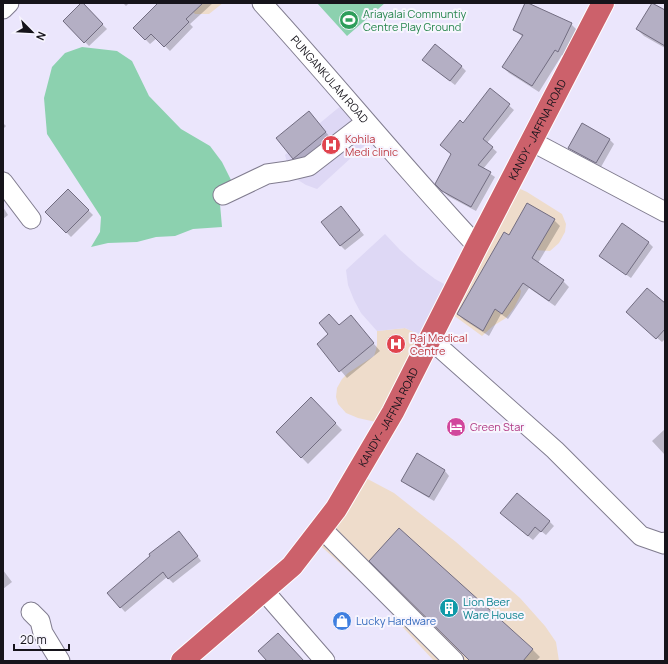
<svg xmlns="http://www.w3.org/2000/svg" width="668" height="664" font-family="Manrope,sans-serif">
<style>
.commercial{fill:#eedccb}
.built{fill:#ded8f5}
.green{fill:#8cd1af}
.shadow{fill:#0003}
.building{fill:#b4afc4;stroke:#726d81}
.lines{fill:none;stroke-linecap:round;stroke-linejoin:round}
.minor-casing{stroke:#807c8f;stroke-width:21}
.highway-casing{stroke:#fff;stroke-width:24}
.minor{stroke:#fff;stroke-width:19}
.highway{stroke:#cc616b;stroke-width:22}
.labels{text-anchor:middle;stroke-width:4;stroke-linejoin:round;paint-order:stroke}
.leisure-label{font-size:11px;fill:#27864d;stroke:#f7f5fe;text-anchor:start}
.street-label{font-size:11px;fill:#16141b;stroke:#f7f5fe}
.health-label{font-size:11px;fill:#be3a42;stroke:#f7f5fe;text-anchor:start}
.hotel-label{font-size:11px;fill:#b23c85;stroke:#f7f5fe;text-anchor:start}
.culture-label{font-size:11px;fill:#0d838f;stroke:#f7f5fe;text-anchor:start}
.shop-label{font-size:11px;fill:#366cbe;stroke:#f7f5fe;text-anchor:start}
</style>
<rect width="100%" height="100%" fill="#ebe6fc"/>
<path class="commercial" d="M 185,3 L 223,3 L 209,14 L 195,14 Z
M 509,184 L 527,192 L 562,214 L 566,224 L 565,232 L 559,243 L 550,251 L 534,250 L 519,287 L 521,291 L 520,296 L 514,308 L 506,318 L 493,326 L 482,336 L 445,309 Z
M 405,328 L 430,339 L 385,424 L 358,418 L 346,413 L 338,404 L 336,397 L 337,388 L 342,379 L 348,373 L 374,356 L 376,350 L 377,344 L 377,331 Z
M 362,476 L 394,493 L 456,542 L 520,598 L 545,626 L 556,642 L 559,661 L 434,661 L 397,621 L 386,605 L 313,539 Z"/>
<path class="built" d="M 348,100 L 377,134 L 317,189 L 306,185 L 298,180 L 290,172 L 285,155 L 309,132 Z
M 385,234 L 400,250 L 418,266 L 435,279 L 455,290 L 430,339 L 405,328 L 377,331 L 361,313 L 354,300 L 348,285 L 346,270 Z"/>
<path class="green" d="M 317,3 L 385,3 L 347,36 Z
M 82,47 L 117,51 L 132,61 L 149,96 L 181,129 L 210,146 L 222,162 L 231,180 L 224,191 L 220,204 L 222,227 L 193,229 L 175,236 L 156,237 L 137,242 L 108,243 L 91,247 L 100,232 L 101,217 L 47,134 L 44,98 L 52,67 L 65,53 Z"/>
<path class="shadow" d="M 123,3 L 129,3 L 126,6 Z
M 159,3 L 213,3 L 190,24 L 193,27 L 170,51 L 157,38 L 150,44 L 134,28 Z
M 82,4 L 107,29 L 89,46 L 64,21 Z
M 665,12 L 665,48 L 644,36 L 637,29 Z
M 571,24 L 577,30 L 565,57 L 562,55 L 539,92 L 509,73 L 503,67 L 523,37 L 514,30 Z
M 428,64 L 461,66 L 466,71 L 455,85 Z
M 490,89 L 514,110 L 487,143 L 497,152 L 483,169 L 495,177 L 476,211 L 448,196 L 443,191 L 452,154 L 463,124 Z
M 309,112 L 330,137 L 298,162 L 293,158 Z
M 3,123 L 6,126 L 3,129 Z
M 609,139 L 614,144 L 601,167 L 574,152 L 569,148 Z
M 68,190 L 93,215 L 71,237 L 46,212 Z
M 3,207 L 8,215 L 3,219 Z
M 341,207 L 364,235 L 345,250 L 340,245 Z
M 554,220 L 560,226 L 538,263 L 563,281 L 569,287 L 555,306 L 529,288 L 508,319 L 501,314 L 489,336 L 464,320 L 458,314 L 509,236 Z
M 648,242 L 653,247 L 631,278 L 605,260 Z
M 665,304 L 665,339 L 662,342 L 632,317 Z
M 351,317 L 380,351 L 347,378 L 318,344 Z
M 311,398 L 342,430 L 308,464 L 277,432 Z
M 665,429 L 665,455 L 652,441 Z
M 417,455 L 445,471 L 449,476 L 434,501 L 407,485 L 402,481 Z
M 506,518 L 549,521 L 554,526 L 546,535 L 541,531 L 533,540 Z
M 399,529 L 533,650 L 540,657 L 536,661 L 471,661 Z
M 179,532 L 201,561 L 173,583 L 167,577 L 125,612 L 108,593 Z
M 3,570 L 12,582 L 3,589 Z"/>
<path class="building" d="M 81,3 L 83,3 L 103,24 L 84,43 L 63,21 Z
M 158,3 L 203,3 L 186,19 L 189,22 L 164,47 L 151,34 L 145,40 L 133,28 Z
M 525,3 L 528,3 L 572,23 L 558,52 L 555,50 L 532,86 L 502,67 L 523,35 L 513,30 Z
M 652,3 L 665,10 L 665,46 L 636,29 Z
M 435,44 L 462,66 L 450,81 L 422,60 Z
M 490,88 L 510,104 L 483,139 L 493,147 L 478,165 L 491,172 L 471,207 L 442,191 L 435,184 L 451,154 L 440,145 L 460,120 L 463,123 Z
M 309,111 L 326,132 L 293,159 L 276,138 Z
M 582,123 L 610,139 L 596,163 L 568,148 Z
M 68,189 L 89,210 L 66,233 L 45,212 Z
M 527,203 L 555,219 L 532,258 L 564,280 L 549,301 L 523,283 L 502,314 L 495,309 L 483,331 L 457,314 L 504,232 L 509,235 Z
M 341,206 L 360,230 L 340,246 L 321,222 Z
M 622,223 L 649,242 L 626,275 L 599,256 Z
M 647,288 L 665,303 L 665,329 L 656,339 L 626,312 Z
M 329,314 L 339,325 L 351,315 L 374,343 L 339,372 L 317,344 L 328,334 L 319,323 Z
M 311,397 L 336,423 L 301,458 L 276,432 Z
M 417,453 L 445,470 L 429,497 L 401,481 Z
M 517,493 L 550,521 L 541,532 L 535,527 L 528,536 L 500,513 Z
M 399,528 L 533,649 L 523,661 L 470,661 L 369,561 Z
M 179,531 L 198,556 L 168,579 L 163,572 L 120,608 L 107,593 L 150,556 L 149,554 Z
M 278,633 L 304,661 L 267,661 L 258,651 Z"/>
<g class="lines">
<defs>
<g id="minor">
<path id="s1" d="M 262,3 C 335,83 403,167 477,246"/>
<path d="M 3,9 L 9,3"/>
<path d="M 531,141 L 665,212"/>
<path d="M 3,182 L 31,219"/>
<path d="M 223,195 L 267,174 L 288,171 L 309,166 L 366,122"/>
<path d="M 430,339 L 555,450 L 641,536 L 664,544 L 665,542"/>
<path d="M 321,528 L 454,661"/>
<path d="M 264,591 L 325,661"/>
<path d="M 31,612 L 40,621 L 43,633 L 60,661"/>
</g>
<g id="highway">
<path id="s2" d="M 182,661 L 292,566 L 336,509 L 393,412 L 477,246 L 603,3"/>
</g>
</defs>
<use href="#minor" class="minor-casing"/>
<use href="#highway" class="highway-casing"/>
<use href="#minor" class="minor"/>
<use href="#highway" class="highway"/>
</g>
<defs>
<symbol id="stadium-disc" viewBox="-11 -11 22 22"><circle r="9.5" fill="#2e9e5b" stroke="#f7f5fe"/><path d="M0-5a6.5 5 0 1 0 0 10a6.5 5 0 1 0 0-10ZM-3.5-1.8h7v3.6h-7Z" fill="#fff"/></symbol>
<symbol id="hospital-disc" viewBox="-11 -11 22 22"><circle r="9.5" fill="#e0444e" stroke="#f7f5fe"/><path d="M-5-5h3v3.5h4V-5h3V5h-3V1.5h-4V5h-3Z" fill="#fff"/></symbol>
<symbol id="hotel-disc" viewBox="-11 -11 22 22"><circle r="9.5" fill="#d1479c" stroke="#f7f5fe"/><path d="M-6-4.5h1.5V1H6V5H4.5V3h-9V5H-6ZM-4 0a1.8 1.8 0 1 1 3.6 0ZM.5 0V-2.5h3Q6-2.5 6 0Z" fill="#fff"/></symbol>
<symbol id="building-disc" viewBox="-11 -11 22 22"><circle r="9.5" fill="#0f9aa8" stroke="#f7f5fe"/><path d="M-4-6H4V6H1V3H-1V6H-4ZM-2.5-4.3h1.7v1.8h-1.7ZM.8-4.3h1.7v1.8H.8ZM-2.5-1h1.7V.8h-1.7ZM.8-1h1.7V.8H.8Z" fill="#fff"/></symbol>
<symbol id="shop-disc" viewBox="-11 -11 22 22"><circle r="9.5" fill="#3f7fe0" stroke="#f7f5fe"/><path d="M-5-2.5h2.3a2.7 3.5 0 0 1 5.4 0H5L5.5 6h-11ZM-1.5-2.5h3a1.5 2.3 0 0 0-3 0Z" fill="#fff"/></symbol>
</defs>
<g fill-rule="evenodd">
<use href="#stadium-disc" x="338" y="9" width="22" height="22"/>
<use href="#hospital-disc" x="320" y="134" width="22" height="22"/>
<use href="#hospital-disc" x="385" y="333" width="22" height="22"/>
<use href="#hotel-disc" x="445" y="416" width="22" height="22"/>
<use href="#building-disc" x="438" y="597" width="22" height="22"/>
<use href="#shop-disc" x="331" y="610" width="22" height="22"/>
</g>
<g class="labels">
<g class="leisure-label">
<text x="363" y="18">Ariayalai Communtiy<tspan x="363" dy="13">Centre Play Ground</tspan></text>
</g>
<g class="street-label">
<text dy="4" stroke="none"><textPath href="#s1" startOffset="102">PUNGANKULAM ROAD</textPath></text>
<text dy="4" stroke="none"><textPath href="#s2" startOffset="647">KANDY - JAFFNA ROAD</textPath></text>
<text dy="4" stroke="none"><textPath href="#s2" startOffset="323">KANDY - JAFFNA ROAD</textPath></text>
</g>
<g class="health-label">
<text x="345" y="143">Kohila<tspan x="345" dy="13">Medi clinic</tspan></text>
<text x="410" y="342">Raj Medical<tspan x="410" dy="13">Centre</tspan></text>
</g>
<g class="hotel-label">
<text x="470" y="431">Green Star</text>
</g>
<g class="culture-label">
<text x="463" y="606">Lion Beer<tspan x="463" dy="13">Ware House</tspan></text>
</g>
<g class="shop-label">
<text x="356" y="625">Lucky Hardware</text>
</g>
</g>
<rect width="668" height="664" fill="none" stroke="#16141b" stroke-width="8"/>
<g transform="translate(32 32) rotate(114)" stroke="#f7f5fe" stroke-width="3" paint-order="stroke">
<path d="M0-3L7 15L0 10L-7 15Z" fill="#16141b"/>
<text y="-6" font-size="11" font-weight="bold" text-anchor="middle" fill="#16141b">N</text>
</g>
<path d="M14 644v6h55v-6" fill="none" stroke="#16141b" stroke-width="2"/>
<text x="20" y="644" font-size="12" fill="#16141b" stroke="#f7f5fe" stroke-width="3" paint-order="stroke">20 m</text>
</svg>
